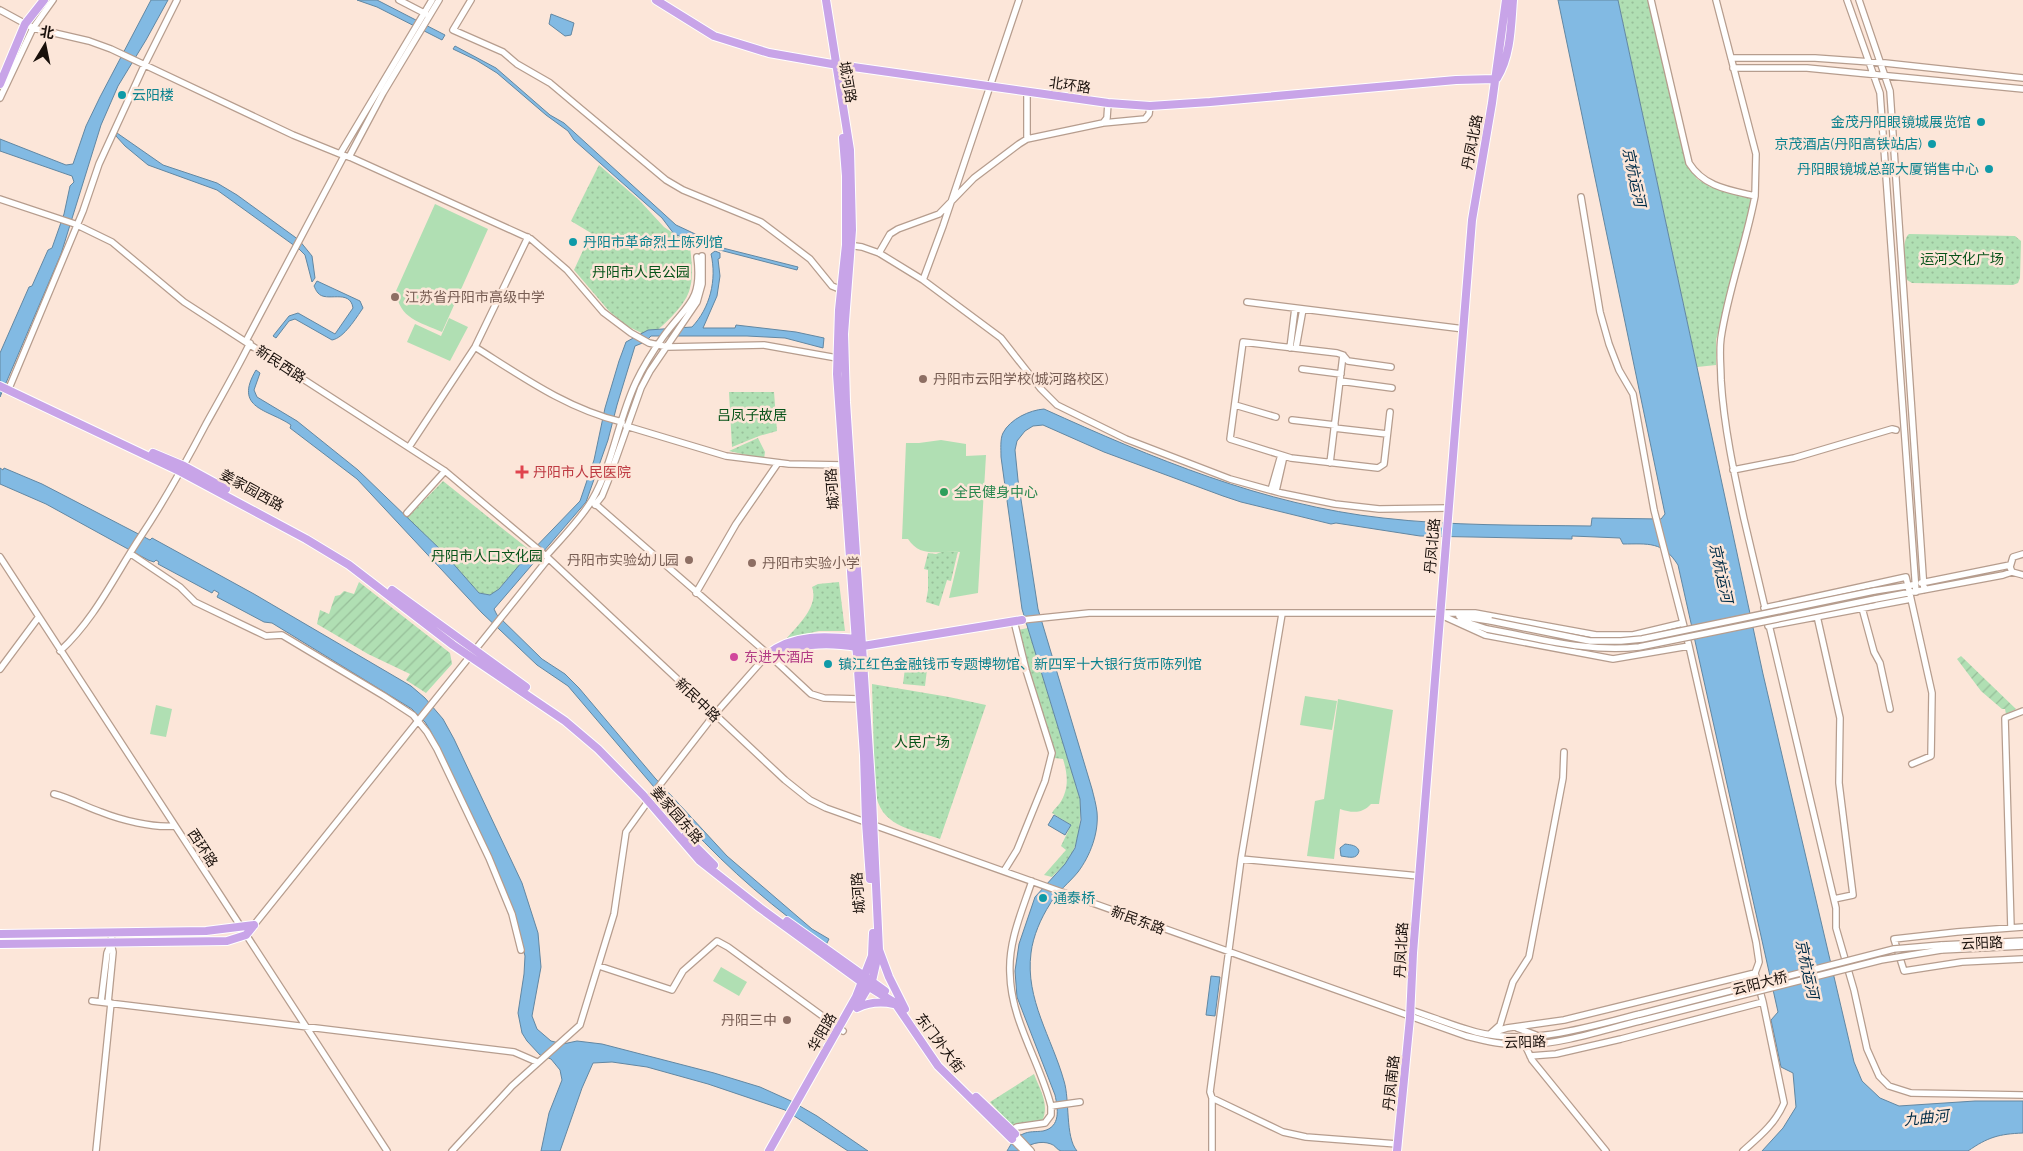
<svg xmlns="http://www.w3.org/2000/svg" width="2023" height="1151" font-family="Raleway,'Noto Sans SC',sans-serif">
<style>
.grass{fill:url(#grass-dots)}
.garden{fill:url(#garden-furrows)}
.pitch{fill:#b0dfb3}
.water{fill:#82bae3;stroke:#6287a2}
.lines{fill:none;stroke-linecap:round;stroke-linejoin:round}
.minor-casing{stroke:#b69d8e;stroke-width:8}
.major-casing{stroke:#fff;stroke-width:10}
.minor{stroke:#fff;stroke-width:5.5}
.major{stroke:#c8a4e8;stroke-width:8}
.minor-bridge-casing{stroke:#b69d8e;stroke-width:8;stroke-linecap:butt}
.minor-bridge{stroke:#fff;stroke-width:5.5}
.culture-dot{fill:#0f9aa8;stroke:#fce6d9;stroke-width:2}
.education-dot{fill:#8d6e63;stroke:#fce6d9;stroke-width:2}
.health-dot{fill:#e0444e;stroke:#fce6d9;stroke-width:2}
.leisure-dot{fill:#2e9e5b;stroke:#fce6d9;stroke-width:2}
.hotel-dot{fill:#d1479c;stroke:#fce6d9;stroke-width:2}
.labels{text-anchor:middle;stroke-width:5;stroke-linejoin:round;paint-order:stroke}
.street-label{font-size:14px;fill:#19100b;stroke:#fce6d9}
.culture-label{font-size:14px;fill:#0d838f;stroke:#fce6d9;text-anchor:start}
.park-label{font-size:14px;fill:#075319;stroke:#fce6d9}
.education-label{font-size:14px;fill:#785e54;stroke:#fce6d9;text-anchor:start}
.health-label{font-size:14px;fill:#be3a42;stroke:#fce6d9;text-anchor:start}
.leisure-label{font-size:14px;fill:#27864d;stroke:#fce6d9;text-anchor:start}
.hotel-label{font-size:14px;fill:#b23c85;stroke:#fce6d9;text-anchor:start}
.water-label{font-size:15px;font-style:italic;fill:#002d48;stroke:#fce6d9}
</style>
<defs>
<pattern id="grass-dots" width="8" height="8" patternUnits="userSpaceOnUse" patternTransform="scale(1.25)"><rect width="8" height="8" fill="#b0dfb3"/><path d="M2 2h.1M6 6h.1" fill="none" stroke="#97be99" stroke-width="1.8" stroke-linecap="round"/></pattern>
<pattern id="garden-furrows" width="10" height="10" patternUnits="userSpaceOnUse" patternTransform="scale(1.25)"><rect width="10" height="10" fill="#b0dfb3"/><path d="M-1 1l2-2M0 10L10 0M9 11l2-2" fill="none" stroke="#97be99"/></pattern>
</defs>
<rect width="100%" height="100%" fill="#fce6d9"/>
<path class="grass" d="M 1618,0 L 1652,0 L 1686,160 L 1695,173 L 1696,178 L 1710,187 L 1752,198 L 1748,220 L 1716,340 L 1716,365 L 1697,367 Z
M 599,165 L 639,200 L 664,227 L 690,245 C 691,259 694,274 690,288 C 686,306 663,325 650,337 L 627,326 L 609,311 L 574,270 L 591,233 L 571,221 Z
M 1909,234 L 2015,236 L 2021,241 L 2020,278 L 2018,283 L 2013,285 L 1912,283 L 1907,280 C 1904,270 1901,240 1909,234 Z
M 729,392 L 774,392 L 777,431 L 759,436 L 732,447 Z
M 758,438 L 765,452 L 764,459 L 729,451 Z
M 443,481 L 532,552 L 494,594 L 490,595 L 479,593 L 442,551 L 407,518 Z
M 944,551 L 958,552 L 957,555 L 951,581 L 947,580 L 939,606 L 926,602 L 928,590 L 928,570 L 924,569 L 928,553 L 936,554 Z
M 839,582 L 845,631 L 819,631 L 787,638 C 799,624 819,606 812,587 L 818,584 Z
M 1028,628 L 1080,799 C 1081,822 1080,844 1066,863 C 1062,868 1056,872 1052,877 L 1044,875 L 1066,850 L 1061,846 L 1071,825 L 1052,813 C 1054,809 1057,807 1060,803 C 1069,789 1068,775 1063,759 L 1054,758 L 1052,743 L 1027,670 L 1018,630 Z
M 914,658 L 928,661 L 925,686 L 903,684 L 906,660 Z
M 872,684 L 949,697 L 986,705 L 940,839 C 909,828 880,827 875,790 Z
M 1034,1074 C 1040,1090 1050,1105 1042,1121 L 1012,1126 L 990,1102 Z"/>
<path class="garden" d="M 359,582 L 450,653 L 452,664 L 426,693 L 406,680 L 410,674 L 368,654 L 317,624 L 320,610 L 329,614 L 335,596 L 340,595 L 344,591 L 354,594 Z
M 1961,656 L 2016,709 L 2006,714 L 2005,709 L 2002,709 L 1981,691 L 1957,659 Z"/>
<path class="pitch" d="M 435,204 L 488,229 L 442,332 C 420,322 399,319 396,291 Z
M 449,318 L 468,327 L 450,361 L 407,342 L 415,324 L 441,336 Z
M 941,440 L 966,444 L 966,456 L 986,455 L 978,593 L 949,598 L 960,552 C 940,550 921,559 908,539 L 902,539 L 906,443 L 919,443 Z
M 1305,696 L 1337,701 L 1332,730 L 1300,725 Z
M 1338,699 L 1393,710 L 1379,804 L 1371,804 C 1362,814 1352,813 1340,809 L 1334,859 L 1307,856 L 1315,801 L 1324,799 Z
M 156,705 L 172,709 L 166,737 L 150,734 Z
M 721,967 L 747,982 L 739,996 L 713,981 Z"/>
<path class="water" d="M 151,0 L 168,0 L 146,40 L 118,86 L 101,125 L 61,254 L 0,397 L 0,353 L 29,287 L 32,286 L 48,250 L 52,248 L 64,214 L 70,186 L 74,182 L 72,176 L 69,175 L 0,151 L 0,139 L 66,165 L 73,164 L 86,126 L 100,97 Z
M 357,0 L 377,0 L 445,35 L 442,40 L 377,7 Z
M 1558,0 L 1618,0 L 1763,674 L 1854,1062 L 1862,1081 L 1880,1098 L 1899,1106 L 1975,1101 L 2023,1101 L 2023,1133 C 1999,1134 1988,1137 1968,1151 L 1762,1151 L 1783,1128 L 1796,1107 L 1793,1073 L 1781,1067 L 1771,1020 L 1778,1012 L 1678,565 C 1663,541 1648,544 1623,544 L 1620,538 L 1572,536 L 1572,539 L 1420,536 L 1336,523 L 1331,524 L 1241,502 L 1223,496 L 1104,452 L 1043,425 L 1033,426 L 1025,431 L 1017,441 L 1015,450 L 1018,480 L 1038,609 L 1092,789 C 1094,797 1096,804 1097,812 C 1099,833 1090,856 1078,872 C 1069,883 1057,892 1050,904 C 1041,918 1033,936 1031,953 C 1025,999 1052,1038 1064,1081 C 1070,1100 1065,1137 1077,1151 C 1073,1151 1065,1151 1061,1151 C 1057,1150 1055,1145 1051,1144 C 1041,1140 1028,1144 1021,1151 L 1007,1151 C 1011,1144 1015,1137 1023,1134 C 1029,1131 1036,1132 1043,1131 C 1061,1127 1058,1109 1055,1095 L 1017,997 L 1015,971 L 1019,944 L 1035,897 L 1065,864 L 1075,848 L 1081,820 L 1080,799 L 1022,609 L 1001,457 C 1001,449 1000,439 1003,433 C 1010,419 1030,410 1044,409 C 1152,458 1264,505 1383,518 C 1452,526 1522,525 1591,526 L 1592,518 L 1661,519 L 1665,514 Z
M 551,14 L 574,23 L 571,35 L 565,36 L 549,24 Z
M 455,46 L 496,68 L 550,115 L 564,123 L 676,225 L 708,240 L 707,244 L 798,267 L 797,270 L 708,247 L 674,234 L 662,218 L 574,140 L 568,131 L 546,115 L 497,73 L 476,60 L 453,49 Z
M 117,133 L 163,165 L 217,183 L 237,195 L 299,240 L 312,256 L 315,278 L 312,282 L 305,255 L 299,249 L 217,190 L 148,165 L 125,146 L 116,136 Z
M 715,251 L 720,253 L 720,258 L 718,259 L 720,276 L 717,296 L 703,328 L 735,328 L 736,325 L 796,332 L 824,338 L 823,348 L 785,338 L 747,336 L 651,336 L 645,342 L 635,346 L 617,405 L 608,440 L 586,502 L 494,609 L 497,615 L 542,659 L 565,674 L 579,688 L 655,778 L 727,856 L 812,929 L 829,939 L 826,945 C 776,910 729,870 689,826 L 688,827 L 568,686 L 537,665 L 482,613 L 357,479 L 290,428 L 291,425 C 268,409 233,409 256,370 L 260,373 L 254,390 L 257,397 L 297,421 L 358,470 L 442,551 L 479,593 L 490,595 L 499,589 L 527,556 L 580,501 L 594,460 L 605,408 L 619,361 L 626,342 L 648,330 L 692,327 C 710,308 717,280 711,254 Z
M 317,281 L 360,301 L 363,308 C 356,318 344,338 332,340 L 295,319 L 289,321 L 276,338 L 273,336 L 289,316 L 298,313 L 335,334 L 353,308 C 350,288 326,303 318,293 C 316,291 315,288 314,286 Z
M 0,468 L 3,470 L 4,468 L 42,484 L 150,540 L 152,538 L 254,594 L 411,686 L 425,698 L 443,719 L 454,739 L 522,883 L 538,933 L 541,967 L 532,1016 L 537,1029 L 551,1041 L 563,1044 L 577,1041 L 602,1044 L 714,1073 L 760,1087 L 791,1101 L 817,1116 L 868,1151 L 848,1151 L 785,1110 L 708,1084 L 647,1067 L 612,1062 L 593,1063 L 582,1088 L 560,1151 L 541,1151 L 549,1113 L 562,1080 L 560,1070 L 551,1059 L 540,1055 L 527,1041 L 522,1033 L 518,1013 L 524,974 L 525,956 L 514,913 L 461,793 L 430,730 L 425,722 L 412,709 L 272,623 L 264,622 L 217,597 L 219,593 L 214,590 L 212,593 L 158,564 L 159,562 L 156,560 L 154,562 L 148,560 L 46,504 L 0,484 Z
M 1054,815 L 1071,825 L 1065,835 L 1048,825 Z
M 1345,844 C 1351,845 1357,845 1359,851 C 1357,860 1349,857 1341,856 L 1340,848 Z
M 1211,976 L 1220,977 L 1215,1016 L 1206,1015 Z"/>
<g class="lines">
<defs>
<path id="minor" d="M 399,0 L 426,14
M 471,0 L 453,30 L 503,52 L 517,64 L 550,83 L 666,180 L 683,190 L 761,222 L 810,259 L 832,286 L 842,290
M 1651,0 L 1689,163 C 1704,187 1729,190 1755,196 C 1746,244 1728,290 1721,338 C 1719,352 1721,366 1721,380 C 1724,427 1734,473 1744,519 L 1836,908 L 1836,928 L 1854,990 L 1867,1049 L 1879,1076 L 1889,1086 L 1911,1093 L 2023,1095
M 1716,0 L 1756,154 L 1755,196
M 1847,0 L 1880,93 L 1916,592
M 1859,0 L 1890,91 L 1924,590
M 0,10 L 33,28 L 89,41 L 111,49 L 293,135 L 340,154 L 432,0
M 1731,58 L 1815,58 L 1885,63 L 2023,78
M 1733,68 L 1807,68 L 2023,89
M 0,98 L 33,28 L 53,0
M 1103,123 L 1145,119 L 1149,114 L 1150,106
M 1027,139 L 1027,92
M 340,154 L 352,158 L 531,239 L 567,270 L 603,312 L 631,333 L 649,343 L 668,347 L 764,345 L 837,358
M 349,157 L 383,93 L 439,0
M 1581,197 L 1600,312 L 1609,344 L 1619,370 L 1633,394 L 1654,510 L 1689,646 L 1756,942 L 1759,962 L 1755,973 L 1763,1002 L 1784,1103 C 1775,1124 1760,1136 1743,1151
M 0,199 L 75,224 L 112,242 L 184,302 L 445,471 L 546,556 L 785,780 L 810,800 L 826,808 L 1466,1036 C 1486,1041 1506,1046 1527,1045 C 1565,1043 1603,1030 1640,1021
M 848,245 L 862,247 L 879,253 L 923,280 L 1001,338 L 1041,389 L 1057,405 L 1126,439 L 1230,479 L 1281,493 L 1335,504 L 1379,509 L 1448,508
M 879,253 L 890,234 L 898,229 L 939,214 L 974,178 L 1019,144 L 1027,139 L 1103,123 L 1107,118 L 1108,103
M 923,280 L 943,226 L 1019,0
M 1247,302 L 1464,329
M 246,341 L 344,156
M 475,347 C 521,376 567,409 622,422
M 1290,348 L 1295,308
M 1296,348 L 1303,309
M 1302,369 L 1341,374
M 1340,381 L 1392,388
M 10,386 L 83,211 L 99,164 L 144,66 L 177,0
M 1235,405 L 1276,417
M 1390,412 L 1384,464 L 1378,468 L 1291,458 L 1230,439 L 1243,342 L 1337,353 L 1343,355 L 1348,361 L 1391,367
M 1292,420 L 1335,425
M 626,426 L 726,456 L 789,464 L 843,465
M 1334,428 L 1387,434
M 409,447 L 475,347 L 528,237
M 1330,463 L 1343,355
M 1733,470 L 1794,458 L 1892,429 L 1896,430
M 1271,490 L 1281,455
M 1276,491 L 1284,456
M 592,501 L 768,654 L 811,694 L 824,698 L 859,699
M 595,505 L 602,496 L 608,481 L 641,388 L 650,371 L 697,302 L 702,284 L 702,256
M 407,513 L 445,471
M 131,554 L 180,587 L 195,602 L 266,636 L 282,635 L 384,696 L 413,715 L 427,732 L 437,749 L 489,858 L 512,914 L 521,950
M 2023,554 L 2013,557 L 2010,567 L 2012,572 L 2023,575
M 546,556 C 560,540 581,519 592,500 C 613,464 618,420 636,382 C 643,367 653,351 663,337 C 686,305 703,302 697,257
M 0,557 L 387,1151
M 1921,583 L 2010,565
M 1874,591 L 1912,585
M 696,593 L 736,524 L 778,463
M 1875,599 L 2003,575 L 2012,572
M 1911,599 L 1932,693 L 1931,756 L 1912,764
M 1764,608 L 1906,577 L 1911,599 L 1768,626
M 1862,608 L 1874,652 L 1880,663 L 1890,709
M 1282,614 L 1241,859 L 1210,1092 L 1212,1098 L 1283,1132 L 1306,1137 L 1397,1144
M 1441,615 L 1485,635 L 1613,659 L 1689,646
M 1459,616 L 1491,621
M 1817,616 L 1840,718 L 1839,783 L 1853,895 L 1834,899
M 1022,620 L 1089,613 L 1475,613 L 1596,635 L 1633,635 L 1683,623
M 1460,620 L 1487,629
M 60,651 C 95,619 115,575 141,536 C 165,500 186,462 206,424 C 221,397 236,371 250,343
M 0,669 L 38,618
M 54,794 C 70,798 86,807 101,812 C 121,820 153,828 174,826
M 1241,859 L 1419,876
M 1004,871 L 1017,850 L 1045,781 L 1052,753 L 1026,670 L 1014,621
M 1032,881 C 1022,911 1008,942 1010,974 C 1011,1021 1040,1062 1051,1106
M 254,925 L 548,559
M 2023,927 L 1957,932 L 1894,939 L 1904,971 L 1962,962 L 2023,959
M 2011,928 L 2005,718 L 2023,711
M 1941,945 L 2023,941
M 1941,950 L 2023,946
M 599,966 L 672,990 L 683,971 L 717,941 L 728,947 L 843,1031
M 92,1001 L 514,1052 L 537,1062
M 101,1002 L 107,953 L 111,943
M 108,1003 L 113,952 L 111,943 L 112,932
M 1411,1010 C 1432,1017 1454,1026 1476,1032 C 1531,1046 1586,1027 1640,1014
M 1517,1028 L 1536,1035
M 1494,1032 L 1507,1028 L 1564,1020 L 1755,973
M 1490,1034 L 1500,1025 L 1513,982 L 1529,957 L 1563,778 L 1564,752
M 1525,1045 L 1532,1060 L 1606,1151
M 1530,1056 L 1556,1054 L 1621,1039 L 1763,1002
M 1212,1098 L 1212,1151
M 1008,1132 L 1017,1127 L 1045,1123 L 1051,1115 L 1051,1106 L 1080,1102
M 1015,1134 L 1031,1151
M 1012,1139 L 1024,1151
M 96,1151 L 111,1003
M 452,1151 L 512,1086 L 580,1025 L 614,914 L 626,832 L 662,782 L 714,715 L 768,654"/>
<path id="major" d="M 656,0 L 714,36 L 769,53 L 832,64 L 1108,103 L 1150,106 L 1210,102 L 1456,80 L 1495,79
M 826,0 L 850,150 L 852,230 L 844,334 L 846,402 L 872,798 L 879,950 L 889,977 L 905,1009
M 1497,78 C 1511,56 1511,25 1513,0
M 0,84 L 25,24 L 44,0
M 843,138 L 846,176 L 846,245 L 839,310 L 837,374 L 864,755 L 866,822 L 870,879
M 0,386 L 181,472 L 306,539 L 349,565 L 453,645 L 565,721 L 598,749 L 643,795 L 699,860 L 760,908 L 863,983 L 895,1003 L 938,1066 L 1012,1139
M 153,453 L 184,466 L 226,489
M 392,590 L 526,687
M 768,654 C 793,634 826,636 856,639
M 773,658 C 798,642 828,642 857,647 L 1022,620
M 685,836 L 714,865
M 787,921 L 885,991
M 0,934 L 206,931 L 254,925
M 0,944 L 227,941 L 246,935 L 254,925
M 857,1006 L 872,981 L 879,950
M 857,1008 C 869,1002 880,1001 894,1004
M 976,1097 L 1015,1134
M 769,1151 L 856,997 L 872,956 L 873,933
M 1397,1151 L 1410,1018 L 1413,953 L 1472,220 L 1492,103 L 1506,0"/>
</defs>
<use href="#minor" class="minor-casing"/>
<use href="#major" class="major-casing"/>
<use href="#minor" class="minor"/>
<use href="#major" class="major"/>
<defs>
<path id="minor-bridge" d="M 1491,621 L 1590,641 L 1621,641 L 1642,639 L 1874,591
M 1487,629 C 1538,638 1588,653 1639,647 L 1875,599
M 1640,1014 L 1894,949 L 1941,945
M 1640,1021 L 1881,960 L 1941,950"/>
</defs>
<use href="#minor-bridge" class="minor-bridge-casing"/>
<use href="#minor-bridge" class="minor-bridge"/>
</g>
<g class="culture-dot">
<circle cx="122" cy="95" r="5"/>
<circle cx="1981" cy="122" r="5"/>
<circle cx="1932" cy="144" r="5"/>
<circle cx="1989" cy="169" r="5"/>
<circle cx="573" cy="242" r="5"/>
<circle cx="828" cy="664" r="5"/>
<circle cx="1043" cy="898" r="5"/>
</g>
<g class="education-dot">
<circle cx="395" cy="297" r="5"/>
<circle cx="923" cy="379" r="5"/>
<circle cx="689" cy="560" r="5"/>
<circle cx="752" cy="563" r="5"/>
<circle cx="787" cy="1020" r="5"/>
</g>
<path class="health-dot" d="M519.5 464.5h5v5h5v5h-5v5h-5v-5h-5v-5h5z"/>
<circle class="leisure-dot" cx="944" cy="492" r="5"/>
<circle class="hotel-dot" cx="734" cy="657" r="5"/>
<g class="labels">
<g class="street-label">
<text transform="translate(848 82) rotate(80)" y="5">城河路</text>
<text transform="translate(1070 85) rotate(8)" y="5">北环路</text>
<text transform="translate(1472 142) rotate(-79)" y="5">丹凤北路</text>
<text transform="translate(281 364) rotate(33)" y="5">新民西路</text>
<text transform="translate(832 489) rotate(-94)" y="5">城河路</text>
<text transform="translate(252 490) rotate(29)" y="5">姜家园西路</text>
<text transform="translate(1432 546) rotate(-85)" y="5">丹凤北路</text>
<text transform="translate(698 700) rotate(44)" y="5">新民中路</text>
<text transform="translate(677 815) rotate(49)" y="5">姜家园东路</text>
<text transform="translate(203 848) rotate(57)" y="5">西环路</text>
<text transform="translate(858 893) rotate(-94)" y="5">城河路</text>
<text transform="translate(1138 920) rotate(20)" y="5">新民东路</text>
<text transform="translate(1982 943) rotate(-3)" y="5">云阳路</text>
<text transform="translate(1401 950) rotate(-87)" y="5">丹凤北路</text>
<text transform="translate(1760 983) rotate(-14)" y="5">云阳大桥</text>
<text transform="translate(822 1032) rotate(-60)" y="5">华阳路</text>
<text transform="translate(1525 1042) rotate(-2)" y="5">云阳路</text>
<text transform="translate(940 1043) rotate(53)" y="5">东门外大街</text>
<text transform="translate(1391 1083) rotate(-84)" y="5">丹凤南路</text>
</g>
<g class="culture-label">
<text x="132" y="100">云阳楼</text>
<text x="1971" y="127" text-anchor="end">金茂丹阳眼镜城展览馆</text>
<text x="1922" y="149" text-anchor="end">京茂酒店(丹阳高铁站店)</text>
<text x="1979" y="174" text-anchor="end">丹阳眼镜城总部大厦销售中心</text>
<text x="583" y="247">丹阳市革命烈士陈列馆</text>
<text x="838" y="669">镇江红色金融钱币专题博物馆、新四军十大银行货币陈列馆</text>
<text x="1053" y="903">通泰桥</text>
</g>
<g class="park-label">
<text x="1962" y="264">运河文化广场</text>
<text x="641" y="277">丹阳市人民公园</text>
<text x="752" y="420">吕凤子故居</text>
<text x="487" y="561">丹阳市人口文化园</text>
<text x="922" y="747">人民广场</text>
</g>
<g class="education-label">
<text x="405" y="302">江苏省丹阳市高级中学</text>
<text x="933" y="384">丹阳市云阳学校(城河路校区)</text>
<text x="679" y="565" text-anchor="end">丹阳市实验幼儿园</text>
<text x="762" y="568">丹阳市实验小学</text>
<text x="777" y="1025" text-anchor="end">丹阳三中</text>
</g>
<g class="health-label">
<text x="533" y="477">丹阳市人民医院</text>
</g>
<g class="leisure-label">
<text x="954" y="497">全民健身中心</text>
</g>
<g class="hotel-label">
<text x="744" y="662">东进大酒店</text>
</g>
<g class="water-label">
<text transform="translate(1634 177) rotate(78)" y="5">京杭运河</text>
<text transform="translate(1721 573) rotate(78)" y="5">京杭运河</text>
<text transform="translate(1807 969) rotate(78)" y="5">京杭运河</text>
<text transform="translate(1926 1118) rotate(-6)" y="5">九曲河</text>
</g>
</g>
<g transform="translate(45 45) rotate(10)" stroke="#fce6d9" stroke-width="4" paint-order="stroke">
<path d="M0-4L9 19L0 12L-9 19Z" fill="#19100b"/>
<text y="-8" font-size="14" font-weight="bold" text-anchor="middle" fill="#19100b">北</text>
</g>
</svg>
